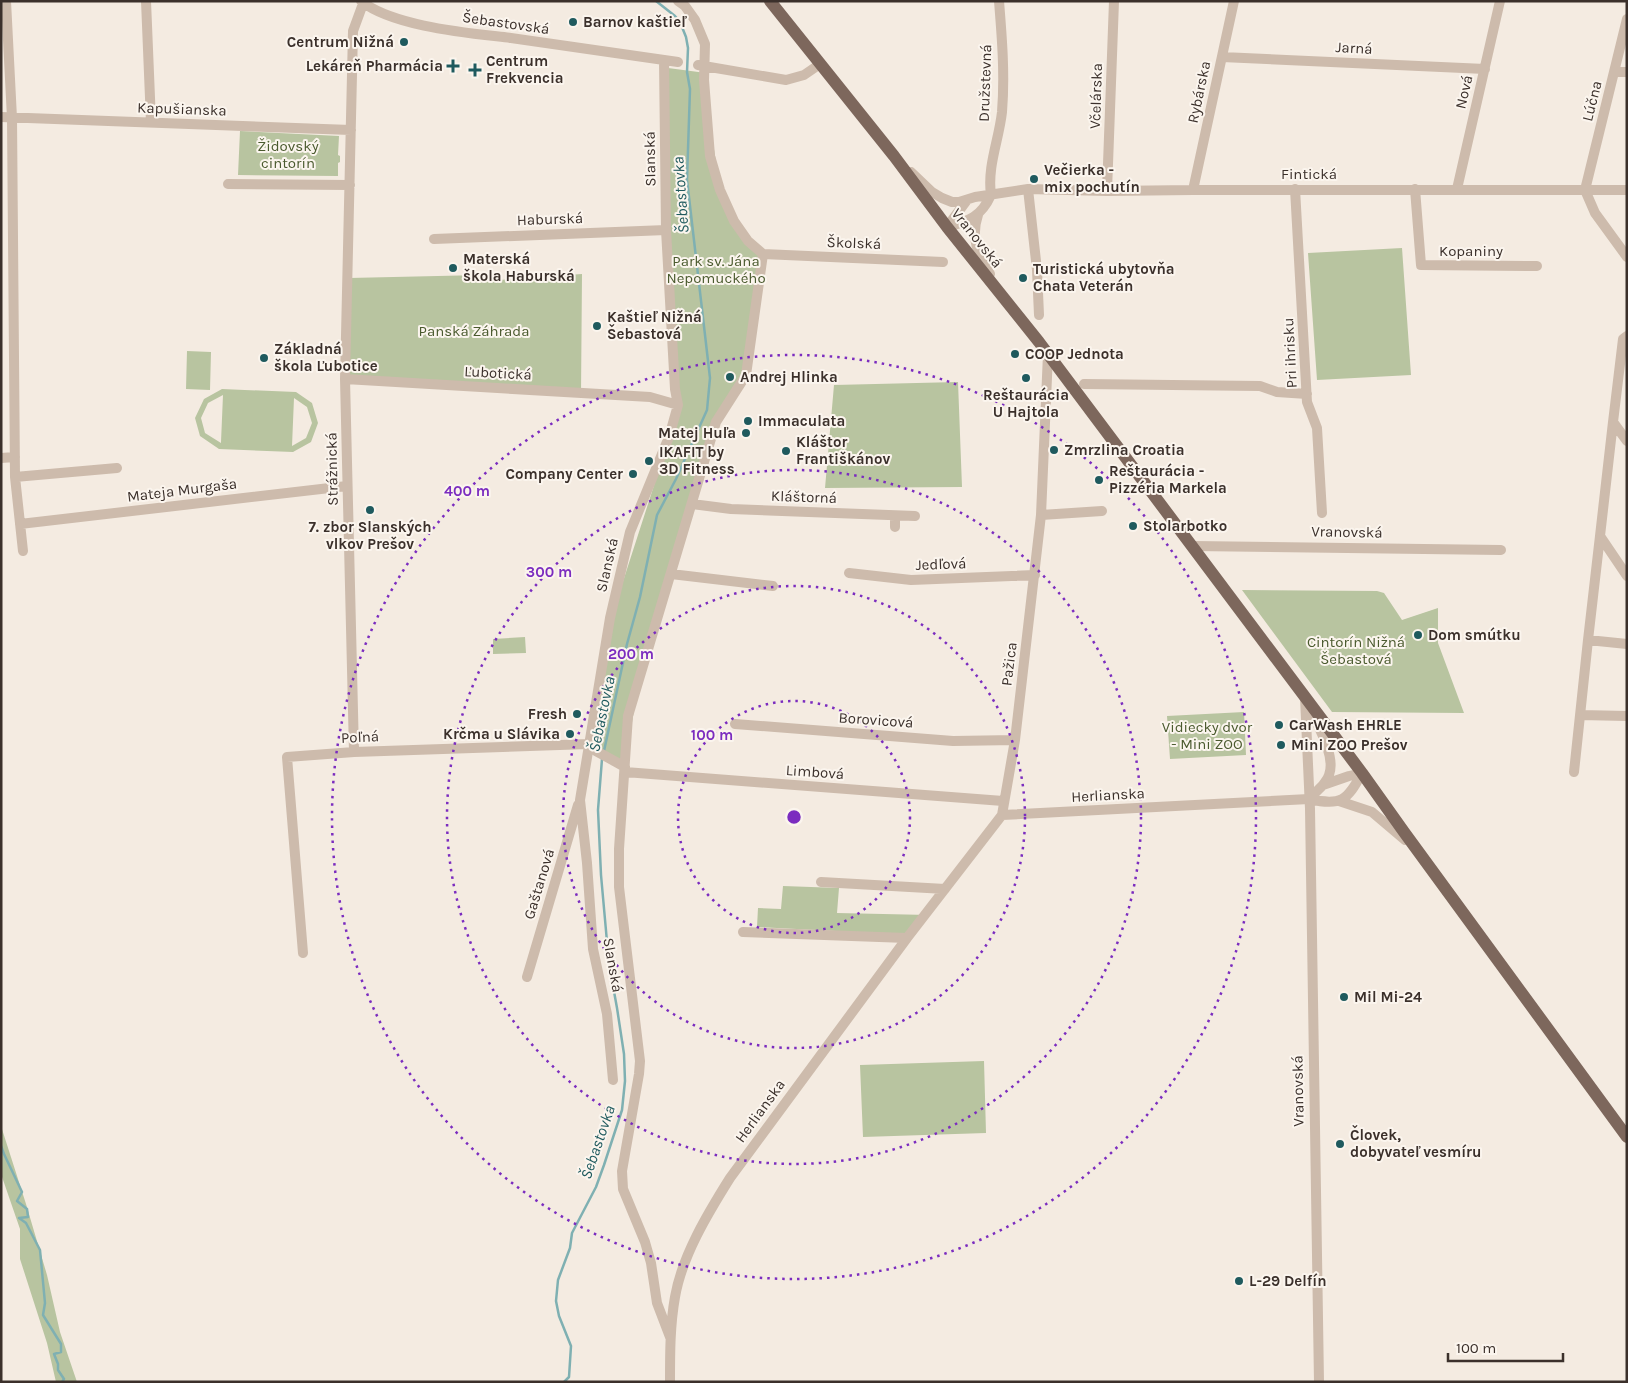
<svg xmlns="http://www.w3.org/2000/svg" width="1628" height="1383" font-family="Karla,sans-serif">
<style>
.green{fill:#b8c4a0;fill-rule:evenodd}
.lines{fill:none;stroke-linecap:round;stroke-linejoin:round}
.stream{stroke:#7fb0b2;stroke-width:2.5}
.minor{stroke:#cdbbac;stroke-width:10}
.major{stroke:#7d675c;stroke-width:12}
.ring{fill:none;stroke:#7b2cbf;stroke-width:2.5;stroke-dasharray:2.5 5}
.poi-dot{fill:#1f5a5e;stroke:#fbf5ee;stroke-width:2}
.labels{text-anchor:middle;stroke-width:4;stroke-linejoin:round;paint-order:stroke}
.poi-label{font-size:15px;font-weight:bold;fill:#3b302b;stroke:#fbf5ee;text-anchor:start}
.street-label{font-size:15px;fill:#3b302b;stroke:#fbf5ee}
.park-label{font-size:15px;fill:#4a5a2e;stroke:#fbf5ee}
.water-label{font-size:16px;font-style:italic;fill:#1f5a5e;stroke:#fbf5ee}
.centre{fill:#7b2cbf;stroke:#fbf5ee;stroke-width:2.5}
.ring-label{font-size:15px;text-anchor:middle;font-weight:bold;fill:#7b2cbf;stroke:#fbf5ee;stroke-width:4;stroke-linejoin:round;paint-order:stroke}
</style>
<rect width="100%" height="100%" fill="#f4ebe1"/>
<path class="green" d="M 668,68 L 706,73 L 704,87 L 720,187 L 733,216 L 766,256 L 750,358 L 716,422 L 639,680 L 625,765 L 591,747 L 617,600 L 679,408 L 669,273 Z
M 240,131 L 339,136 L 338,155 L 340,156 L 340,162 L 338,163 L 338,176 L 238,175 Z
M 1402,248 L 1411,375 L 1317,380 L 1308,253 Z
M 582,274 L 581,394 L 345,379 L 349,278 L 482,275 L 499,280 Z
M 187,351 L 211,352 L 210,390 L 186,389 Z
M 958,382 L 962,487 L 825,488 L 834,385 Z
M 222,389 L 296,392 L 312,403 L 318,423 L 311,442 L 293,452 L 219,449 L 200,436 L 195,418 L 204,399 ZM 223,395 L 221,442 L 221,443 L 205,433 L 201,418 L 208,403 ZM 294,398 L 307,407 L 312,423 L 306,438 L 292,446 Z
M 1242,590 L 1377,591 L 1384,593 L 1402,620 L 1438,608 L 1438,643 L 1464,713 L 1332,712 Z
M 525,637 L 526,653 L 493,654 L 493,639 Z
M 1244,712 L 1246,755 L 1170,759 L 1167,716 Z
M 783,886 L 839,888 L 837,913 L 929,915 L 915,935 L 757,927 L 758,908 L 781,909 Z
M 984,1061 L 986,1133 L 863,1137 L 860,1065 Z
M 1,1126 L 26,1204 L 47,1275 L 60,1332 L 77,1382 L 56,1382 L 47,1343 L 20,1259 L 20,1229 L 1,1174 Z"/>
<g class="lines">
<path class="stream" d="M 604,751 L 627,644 L 640,597 L 657,515 L 676,479 L 707,410 L 710,378 L 687,180 L 690,89 L 687,72 L 688,48 L 686,37 L 680,22 L 675,16 L 656,1
M 1,1146 L 4,1154 L 22,1192 L 17,1201 L 27,1209 L 28,1217 L 19,1218 L 26,1223 L 40,1250 L 45,1303 L 43,1315 L 61,1344 L 61,1352 L 54,1354 L 58,1364 L 58,1370 L 64,1379 L 62,1382
M 564,1382 L 569,1377 L 571,1346 L 559,1316 L 556,1301 L 558,1280 L 570,1248 L 572,1233 L 596,1187 L 604,1165 L 622,1110 L 625,1081 L 624,1054 L 617,1008 L 609,964 L 601,875 L 598,810 L 602,759"/>
<path class="minor" d="M 6,1 L 12,118 L 15,477 L 23,551
M 146,1 L 151,122
M 361,1 C 394,27 470,33 511,38 C 567,46 622,54 678,62
M 1627,19 L 1585,190 L 1595,213 L 1627,257
M 1222,57 L 1485,69
M 698,65 L 786,80 L 804,75 L 820,64
M 1614,72 L 1627,72
M 1,117 L 351,130
M 911,172 L 932,192 L 942,198 L 952,202 L 959,202 L 975,197 L 1028,189 L 1107,191 L 1193,190 L 1627,190
M 228,184 L 350,185
M 1028,189 L 1037,270 L 1039,315
M 1295,189 L 1307,402 L 1317,428 L 1322,513
M 1415,189 L 1421,265 L 1537,266
M 1457,189 L 1500,1
M 1193,190 L 1234,1
M 1107,191 L 1114,1
M 991,195 C 987,166 999,140 1002,112 C 1005,75 1002,38 999,1
M 978,215 C 970,239 978,253 990,274
M 947,227 C 969,221 981,217 991,195
M 947,227 L 967,200
M 434,239 L 666,230
M 763,254 L 943,262
M 1627,336 L 1623,339 L 1613,422 L 1627,441
M 345,379 L 650,397 L 678,405
M 1084,384 L 1260,386 L 1277,392 L 1307,394
M 1613,422 L 1600,536 L 1627,576
M 1,458 L 15,457
M 15,477 L 117,468
M 692,504 L 731,509 L 915,516
M 1041,515 L 1102,511
M 20,524 L 347,486
M 895,527 L 895,516
M 1600,536 L 1588,640 L 1627,644
M 1193,546 L 1501,550
M 849,573 L 911,580 L 1035,575
M 671,574 L 773,586
M 1305,697 L 1310,809 L 1319,1382
M 1311,711 C 1319,728 1336,757 1329,775 C 1328,779 1325,782 1323,785
M 1580,715 L 1627,716
M 735,724 L 953,741 L 1015,740
M 354,752 L 345,379 L 353,31 L 364,1
M 625,772 L 1003,801
M 1574,772 L 1588,640
M 1309,799 L 1323,785 L 1349,776 L 1362,773
M 1339,801 L 1372,812 L 1405,840
M 1002,815 L 1015,740 L 1041,515 L 1048,354
M 821,882 L 945,889
M 743,932 L 907,938
M 303,953 L 287,757 L 354,752 L 589,744 L 596,751 L 625,767
M 527,977 L 578,805
M 613,1080 L 607,1014 L 593,949 L 587,863 L 580,800 L 610,618 L 630,532 L 669,437 L 678,405 L 675,389 L 666,230 L 664,60
M 670,1337 L 657,1303 L 651,1263 L 645,1242 L 623,1189 L 622,1171 L 639,1074 L 640,1061 L 619,887 L 619,849 L 628,716 L 716,422 L 746,375 L 763,254 L 748,241 L 734,221 L 720,190 L 710,156 L 704,80 L 705,44 L 695,20 L 685,6 L 678,1
M 670,1382 C 670,1353 670,1325 675,1297 C 682,1256 708,1213 730,1178 L 907,938 L 1002,815 L 1309,799 C 1341,806 1347,801 1362,773"/>
<path class="major" d="M 770,1 L 894,156 L 947,227 L 1039,342 L 1362,773 L 1404,832 L 1627,1137"/>
</g>
<g class="ring">
<circle cx="794" cy="817" r="116"/>
<circle cx="794" cy="817" r="231"/>
<circle cx="794" cy="817" r="347"/>
<circle cx="794" cy="817" r="462"/>
</g>
<g class="poi-dot">
<circle cx="573" cy="22" r="5"/>
<circle cx="404" cy="42" r="5"/>
<path d="M450.5 58.5h5v5h5v5h-5v5h-5v-5h-5v-5h5z"/>
<path d="M472.5 62.5h5v5h5v5h-5v5h-5v-5h-5v-5h5z"/>
<circle cx="1034" cy="179" r="5"/>
<circle cx="453" cy="268" r="5"/>
<circle cx="1023" cy="278" r="5"/>
<circle cx="597" cy="326" r="5"/>
<circle cx="1015" cy="354" r="5"/>
<circle cx="264" cy="358" r="5"/>
<circle cx="730" cy="377" r="5"/>
<circle cx="1026" cy="378" r="5"/>
<circle cx="748" cy="421" r="5"/>
<circle cx="746" cy="433" r="5"/>
<circle cx="1054" cy="450" r="5"/>
<circle cx="786" cy="451" r="5"/>
<circle cx="649" cy="461" r="5"/>
<circle cx="633" cy="474" r="5"/>
<circle cx="1099" cy="480" r="5"/>
<circle cx="370" cy="510" r="5"/>
<circle cx="1133" cy="526" r="5"/>
<circle cx="1418" cy="635" r="5"/>
<circle cx="577" cy="714" r="5"/>
<circle cx="1279" cy="725" r="5"/>
<circle cx="570" cy="734" r="5"/>
<circle cx="1281" cy="745" r="5"/>
<circle cx="1344" cy="997" r="5"/>
<circle cx="1340" cy="1144" r="5"/>
<circle cx="1239" cy="1281" r="5"/>
</g>
<g class="labels">
<g class="poi-label">
<text x="583" y="27">Barnov kaštieľ</text>
<text x="394" y="47" text-anchor="end">Centrum Nižná</text>
<text x="486" y="66">Centrum<tspan x="486" dy="17">Frekvencia</tspan></text>
<text x="443" y="71" text-anchor="end">Lekáreň Pharmácia</text>
<text x="1044" y="175">Večierka -<tspan x="1044" dy="17">mix pochutín</tspan></text>
<text x="463" y="264">Materská<tspan x="463" dy="17">škola Haburská</tspan></text>
<text x="1033" y="274">Turistická ubytovňa<tspan x="1033" dy="17">Chata Veterán</tspan></text>
<text x="607" y="322">Kaštieľ Nižná<tspan x="607" dy="17">Šebastová</tspan></text>
<text x="274" y="354">Základná<tspan x="274" dy="17">škola Ľubotice</tspan></text>
<text x="1025" y="359">COOP Jednota</text>
<text x="740" y="382">Andrej Hlinka</text>
<text x="1026" y="400" text-anchor="middle">Reštaurácia<tspan x="1026" dy="17">U Hajtola</tspan></text>
<text x="758" y="426">Immaculata</text>
<text x="736" y="438" text-anchor="end">Matej Huľa</text>
<text x="796" y="447">Kláštor<tspan x="796" dy="17">Františkánov</tspan></text>
<text x="1064" y="455">Zmrzlina Croatia</text>
<text x="659" y="457">IKAFIT by<tspan x="659" dy="17">3D Fitness</tspan></text>
<text x="1109" y="476">Reštaurácia -<tspan x="1109" dy="17">Pizzéria Markela</tspan></text>
<text x="623" y="479" text-anchor="end">Company Center</text>
<text x="1143" y="531">Stolarbotko</text>
<text x="370" y="532" text-anchor="middle">7. zbor Slanských<tspan x="370" dy="17">vlkov Prešov</tspan></text>
<text x="1428" y="640">Dom smútku</text>
<text x="567" y="719" text-anchor="end">Fresh</text>
<text x="1289" y="730">CarWash EHRLE</text>
<text x="560" y="739" text-anchor="end">Krčma u Slávika</text>
<text x="1291" y="750">Mini ZOO Prešov</text>
<text x="1354" y="1002">Mil Mi-24</text>
<text x="1350" y="1140">Človek,<tspan x="1350" dy="17">dobyvateľ vesmíru</tspan></text>
<text x="1249" y="1286">L-29 Delfín</text>
</g>
<g class="street-label">
<text transform="translate(506 23) rotate(8)" y="5">Šebastovská</text>
<text transform="translate(1354 48) rotate(3)" y="5">Jarná</text>
<text transform="translate(985 83) rotate(-88)" y="5">Družstevná</text>
<text transform="translate(1199 92) rotate(-78)" y="5">Rybárska</text>
<text transform="translate(1464 92) rotate(-77)" y="5">Nová</text>
<text transform="translate(1096 96) rotate(-88)" y="5">Včelárska</text>
<text transform="translate(1592 101) rotate(-76)" y="5">Lúčna</text>
<text transform="translate(182 109) rotate(2)" y="5">Kapušianska</text>
<text transform="translate(650 159) rotate(-91)" y="5">Slanská</text>
<text x="1309" y="179">Fintická</text>
<text transform="translate(550 219) rotate(-2)" y="5">Haburská</text>
<text transform="translate(977 238) rotate(51)" y="5">Vranovská</text>
<text transform="translate(854 243) rotate(2)" y="5">Školská</text>
<text x="1471" y="256">Kopaniny</text>
<text transform="translate(1290 353) rotate(-93)" y="5">Pri ihrisku</text>
<text transform="translate(498 373) rotate(3)" y="5">Ľubotická</text>
<text transform="translate(332 469) rotate(-91)" y="5">Strážnická</text>
<text transform="translate(182 490) rotate(-7)" y="5">Mateja Murgaša</text>
<text transform="translate(804 497) rotate(2)" y="5">Kláštorná</text>
<text transform="translate(1347 532) rotate(1)" y="5">Vranovská</text>
<text transform="translate(941 564) rotate(-2)" y="5">Jedľová</text>
<text transform="translate(607 565) rotate(-77)" y="5">Slanská</text>
<text transform="translate(1009 664) rotate(-83)" y="5">Pažica</text>
<text transform="translate(876 720) rotate(4)" y="5">Borovicová</text>
<text transform="translate(360 737) rotate(-3)" y="5">Poľná</text>
<text transform="translate(815 772) rotate(4)" y="5">Limbová</text>
<text transform="translate(1108 795) rotate(-3)" y="5">Herlianska</text>
<text transform="translate(539 884) rotate(-73)" y="5">Gaštanová</text>
<text transform="translate(613 965) rotate(80)" y="5">Slanská</text>
<text transform="translate(1298 1091) rotate(-91)" y="5">Vranovská</text>
<text transform="translate(760 1111) rotate(-54)" y="5">Herlianska</text>
</g>
<g class="park-label">
<text x="288" y="151">Židovský<tspan x="288" dy="17">cintorín</tspan></text>
<text x="716" y="266">Park sv. Jána<tspan x="716" dy="17">Nepomuckého</tspan></text>
<text x="474" y="336">Panská Záhrada</text>
<text x="1356" y="647">Cintorín Nižná<tspan x="1356" dy="17">Šebastová</tspan></text>
<text x="1207" y="732">Vidiecky dvor<tspan x="1207" dy="17">- Mini ZOO</tspan></text>
</g>
<g class="water-label">
<text transform="translate(680 195) rotate(-94)" y="6">Šebastovka</text>
<text transform="translate(601 714) rotate(-78)" y="6">Šebastovka</text>
<text transform="translate(597 1142) rotate(-71)" y="6">Šebastovka</text>
</g>
</g>
<circle cx="794" cy="817" r="8" class="centre"/>
<g class="ring-label">
<text x="467" y="496">400 m</text>
<text x="549" y="577">300 m</text>
<text x="631" y="659">200 m</text>
<text x="712" y="740">100 m</text>
</g>
<rect width="1628" height="1383" fill="none" stroke="#3b302b" stroke-width="5"/>
<path d="M1448 1353v8h115v-8" fill="none" stroke="#3b302b" stroke-width="2.5"/>
<text x="1456" y="1353" font-size="15" fill="#3b302b" stroke="#fbf5ee" stroke-width="4" paint-order="stroke">100 m</text>
</svg>
